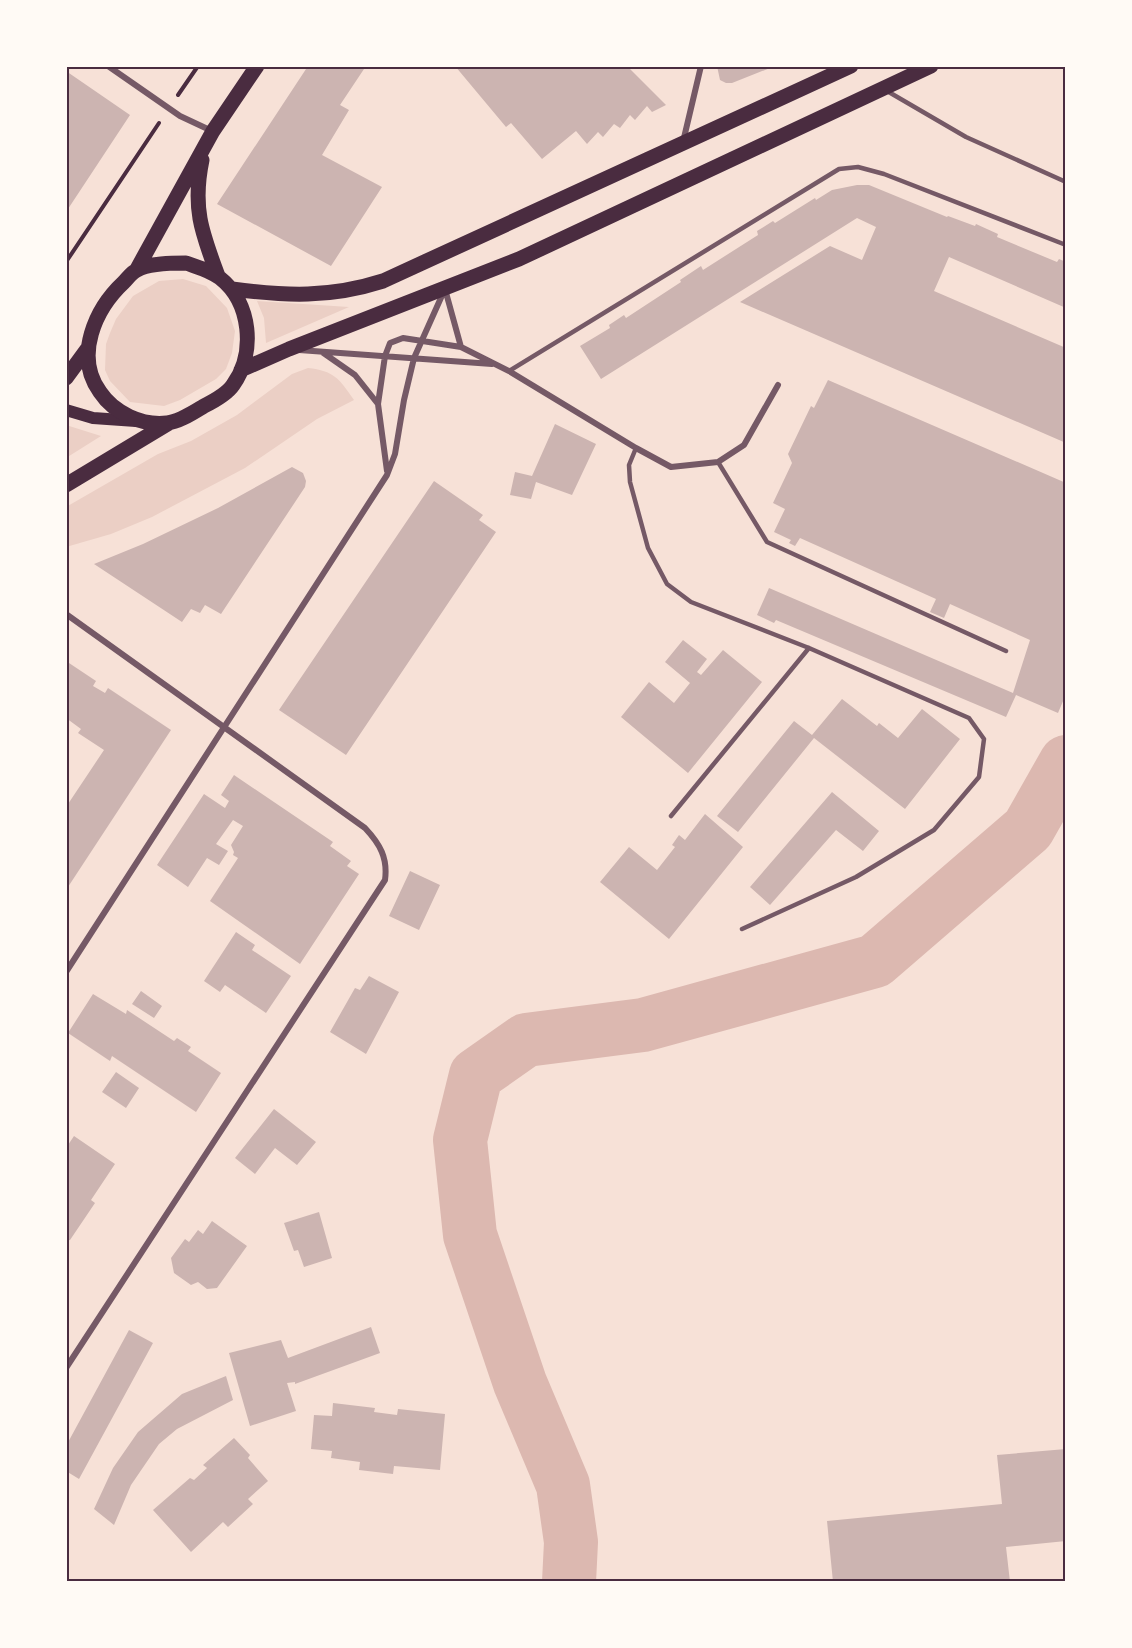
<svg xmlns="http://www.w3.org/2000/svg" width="1132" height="1648" font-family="'DejaVu Sans',sans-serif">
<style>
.green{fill:#ebcfc5}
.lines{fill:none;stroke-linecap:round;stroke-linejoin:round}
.river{stroke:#dcb8b0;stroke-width:54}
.building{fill:#ccb4b1}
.path{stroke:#4a2c40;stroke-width:4}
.service{stroke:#755966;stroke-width:4.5}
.minor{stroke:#755966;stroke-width:6}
.secondary{stroke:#4a2c40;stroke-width:12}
.primary{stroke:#4a2c40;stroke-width:15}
.neatline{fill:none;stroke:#4a2c40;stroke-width:2}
</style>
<rect width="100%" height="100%" fill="#f7e1d7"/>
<path class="green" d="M 183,279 L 206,286 L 227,308 L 235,331 L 232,353 L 226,369 L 216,379 L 180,400 L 164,406 L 130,402 L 110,381 L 105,370 L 106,344 L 110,333 L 116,319 L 133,296 L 159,281 Z
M 257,301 L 349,307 L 266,343 L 264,318 Z
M 308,368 C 334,371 339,378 354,400 L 317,419 L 245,468 L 152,517 L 111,534 L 66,547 L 66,507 L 158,454 L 191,441 L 237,415 L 292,374 Z
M 66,425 L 101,436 L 66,458 Z"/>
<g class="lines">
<path class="river" d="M 569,1582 L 571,1542 L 563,1485 L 520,1383 L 470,1235 L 460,1140 L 476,1075 L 526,1040 L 643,1025 L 875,961 L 1028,829 L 1066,762"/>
</g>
<path class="building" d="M 308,66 L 366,66 L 340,105 L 349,110 L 322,155 L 382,187 L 331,266 L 217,204 Z
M 455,66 L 627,66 L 666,105 L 652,112 L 647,106 L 635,120 L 630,115 L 620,128 L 614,124 L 603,137 L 598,132 L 587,144 L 576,131 L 542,159 L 511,123 L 506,127 Z
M 717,66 L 775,66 L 732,83 L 726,83 L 720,80 Z
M 66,71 L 130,115 L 66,212 Z
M 857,185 L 869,185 L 947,217 L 948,216 L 975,226 L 976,224 L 998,234 L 997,237 L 1057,262 L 1059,259 L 1066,262 L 1066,308 L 949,257 L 934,291 L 1066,348 L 1066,443 L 740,302 L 830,246 L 862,260 L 876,227 L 857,218 L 601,379 L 580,346 L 610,328 L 609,325 L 624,315 L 626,318 L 681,282 L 680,280 L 701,266 L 703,270 L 758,235 L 757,231 L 773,221 L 775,223 L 815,198 L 816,200 L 832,190 Z
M 828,380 L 1066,483 L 1066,694 L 1058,713 L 1016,695 L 1006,717 L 776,620 L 774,623 L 757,615 L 769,588 L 1013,693 L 1030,640 L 950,604 L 944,618 L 930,612 L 936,599 L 800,538 L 795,546 L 789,543 L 791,540 L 774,532 L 785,509 L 773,503 L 792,463 L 788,454 L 811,406 L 814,408 Z
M 555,424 L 596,444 L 572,495 L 536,482 L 531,499 L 510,495 L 515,472 L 532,476 Z
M 292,467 L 303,473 L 306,481 L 305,487 L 221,614 L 205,605 L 200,613 L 191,609 L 182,622 L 94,564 L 143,544 L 218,508 Z
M 434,481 L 483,515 L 479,520 L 496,532 L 346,755 L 279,710 Z
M 683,640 L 707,659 L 697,672 L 701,675 L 723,650 L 762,682 L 688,773 L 621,717 L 649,682 L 674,703 L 690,683 L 665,662 Z
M 66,661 L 96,681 L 93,686 L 105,693 L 108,688 L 171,730 L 66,890 L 66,807 L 104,750 L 78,733 L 81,729 L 66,718 Z
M 842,699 L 877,726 L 879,723 L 898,738 L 922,709 L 960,739 L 905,809 L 814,738 L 738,832 L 717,816 L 794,721 L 812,735 Z
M 234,775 L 333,842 L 330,846 L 351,861 L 347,866 L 359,874 L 300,964 L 210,901 L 238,858 L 233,855 L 234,852 L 231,845 L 243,826 L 233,820 L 216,844 L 228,851 L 219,865 L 207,858 L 188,887 L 157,865 L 204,794 L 225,808 L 229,801 L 221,795 Z
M 832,792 L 879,831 L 863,851 L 836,830 L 770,905 L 750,887 Z
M 705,814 L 743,847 L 669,939 L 600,882 L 629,847 L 657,870 L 675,847 L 672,845 L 679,835 L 685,840 Z
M 410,871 L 440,885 L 419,930 L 389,916 Z
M 236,932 L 255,945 L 252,950 L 291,976 L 266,1013 L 225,985 L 220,992 L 204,981 Z
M 369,976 L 399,992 L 366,1054 L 330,1032 L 355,988 L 360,990 Z
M 141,991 L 162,1006 L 154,1018 L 132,1004 Z
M 93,994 L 126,1014 L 127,1010 L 174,1041 L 177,1038 L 191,1047 L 188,1051 L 221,1073 L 196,1112 L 112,1056 L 110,1061 L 68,1033 Z
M 116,1072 L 139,1088 L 126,1108 L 102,1092 Z
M 274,1109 L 316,1142 L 297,1165 L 275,1148 L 255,1174 L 235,1158 Z
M 74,1136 L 115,1164 L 91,1200 L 95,1203 L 70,1240 L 66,1241 L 66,1148 Z
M 319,1212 L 332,1258 L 304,1267 L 298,1250 L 294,1251 L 284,1223 Z
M 212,1221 L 247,1246 L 217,1288 L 207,1289 L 198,1282 L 191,1285 L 174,1273 L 171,1258 L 185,1239 L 189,1242 L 198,1230 L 203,1234 Z
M 371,1327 L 380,1353 L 295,1384 L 295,1382 L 287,1383 L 296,1411 L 250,1426 L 229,1353 L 281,1340 L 288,1358 Z
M 129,1330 L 153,1343 L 79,1479 L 66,1471 L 66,1446 Z
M 226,1376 L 233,1400 L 177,1429 L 159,1444 L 131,1485 L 114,1525 L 94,1509 L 113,1468 L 138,1432 L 182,1394 Z
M 333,1403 L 375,1408 L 374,1412 L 397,1415 L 398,1409 L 445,1414 L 440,1470 L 394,1466 L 393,1474 L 359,1470 L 360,1462 L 331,1458 L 332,1451 L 311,1449 L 314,1415 L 332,1416 Z
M 234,1438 L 250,1455 L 248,1458 L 268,1481 L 248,1499 L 253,1504 L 228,1527 L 223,1522 L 191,1552 L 153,1510 L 190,1478 L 194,1480 L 207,1468 L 203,1465 Z
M 1066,1449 L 1066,1541 L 1006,1547 L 1010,1582 L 833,1582 L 827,1521 L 1002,1504 L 997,1455 Z"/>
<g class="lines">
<path class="path" d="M 178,95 L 198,66
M 66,262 L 159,123"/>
<path class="service" d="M 887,91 L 966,137 L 1066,182
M 509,371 L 839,169 L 858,167 L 884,174 L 1066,245
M 636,448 L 629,465 L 630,482 L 648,548 L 667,584 L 691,602 L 809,648 L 969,718 L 984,739 L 979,777 L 934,830 L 856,877 L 742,929
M 718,462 L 767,542 L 1006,651
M 671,816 L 809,648"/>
<path class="minor" d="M 108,66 L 180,116 L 212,131
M 683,142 L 701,66
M 445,289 L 461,347
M 299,350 L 492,364
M 322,352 L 355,375 L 378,404 L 387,471
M 378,404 L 385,356 L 390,343 L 403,338 L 461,347 L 509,371 L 636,448 L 671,467 L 718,462 L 744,445 L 778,385
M 66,614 L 365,828 C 380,844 388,858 385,880 L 66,1368
M 66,972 L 387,475 L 395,454 L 404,400 L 414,358 L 444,291"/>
<path class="secondary" d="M 66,410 L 93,418 L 136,421"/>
<path class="primary" d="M 202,160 C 192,208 202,233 218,276
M 186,263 C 197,267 210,270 220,278 C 251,302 256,353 233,385 C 227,394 214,401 204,406 C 194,412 179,422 167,423 C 142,426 114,413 100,392 C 74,356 95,309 124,282 C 128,278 132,272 137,270 C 149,263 173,263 186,263 Z
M 137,269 L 213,131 L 257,66
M 232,289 C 286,296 330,298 383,281 L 851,66
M 241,370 L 289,349 L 519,259 L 931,66
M 66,378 L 88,348
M 66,485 L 169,423"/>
</g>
<rect width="1132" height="1648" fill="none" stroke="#fffaf5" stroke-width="135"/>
<rect x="68" y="68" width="996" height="1512" class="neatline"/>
</svg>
